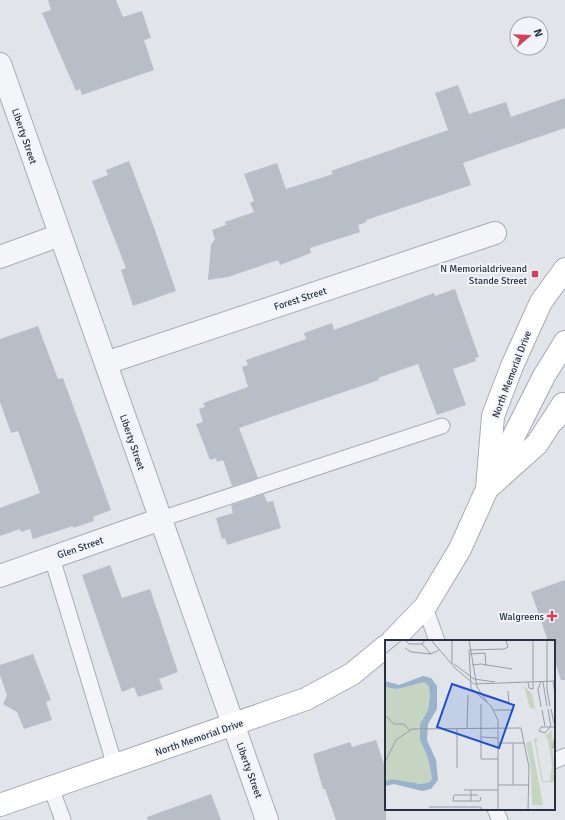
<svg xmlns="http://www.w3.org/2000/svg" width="565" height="820" font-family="Signika,sans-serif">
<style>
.building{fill:#b8bec8}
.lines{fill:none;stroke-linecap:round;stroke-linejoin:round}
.service-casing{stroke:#a6acb5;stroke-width:17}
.minor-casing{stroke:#a6acb5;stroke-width:24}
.secondary-casing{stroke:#a6acb5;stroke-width:24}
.primary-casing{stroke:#9fa9b7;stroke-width:24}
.service{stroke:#f4f5f8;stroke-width:15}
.minor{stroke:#f4f5f8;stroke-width:22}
.secondary{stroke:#fff;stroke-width:22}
.primary{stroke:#fff;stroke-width:22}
.poi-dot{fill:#d63f56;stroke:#f1f4f8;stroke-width:1.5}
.labels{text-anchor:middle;stroke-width:4;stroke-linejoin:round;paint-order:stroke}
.street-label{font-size:10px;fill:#283243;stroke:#f1f4f8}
.poi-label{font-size:10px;fill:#283243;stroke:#f1f4f8;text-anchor:end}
.inset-road{fill:none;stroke:#979da7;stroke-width:1}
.view{fill:#1d4ed8;fill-opacity:0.15;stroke:#1d4ed8;stroke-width:2}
.inset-edge{fill:none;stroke:#283243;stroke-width:2}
</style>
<rect width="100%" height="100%" fill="#e1e5ea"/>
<path class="building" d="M 48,0 L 116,0 L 123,17 L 142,11 L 151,38 L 144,40 L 154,70 L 82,95 L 80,89 L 76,91 L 42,13 L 51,10 Z
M 458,85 L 469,114 L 506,102 L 511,117 L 565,98 L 565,128 L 463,163 L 471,185 L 366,220 L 367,222 L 358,225 L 360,232 L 310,248 L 311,253 L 280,265 L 278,260 L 228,277 L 208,280 L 211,245 L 215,239 L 212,230 L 226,225 L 225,222 L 254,212 L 250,203 L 254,201 L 244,174 L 277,163 L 286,189 L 333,174 L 331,171 L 448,130 L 435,93 Z
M 129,161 L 152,222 L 176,291 L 133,306 L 121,270 L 126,268 L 92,181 L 108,175 L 106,170 Z
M 455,289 L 479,357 L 475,358 L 476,361 L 453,369 L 466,405 L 437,415 L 418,364 L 378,378 L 379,380 L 239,428 L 258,478 L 232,486 L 223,460 L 217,462 L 216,458 L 210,460 L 196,424 L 203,422 L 199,409 L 205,407 L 203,403 L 248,387 L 242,367 L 248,365 L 246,360 L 306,339 L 304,333 L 332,323 L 334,330 L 434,293 L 435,296 Z
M 38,326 L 58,379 L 63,378 L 111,510 L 93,517 L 94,521 L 73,528 L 73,526 L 33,539 L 30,529 L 21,532 L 20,529 L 0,536 L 0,508 L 40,493 L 18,431 L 11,433 L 0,402 L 0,339 Z
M 264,494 L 267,502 L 273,501 L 281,528 L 227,545 L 225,538 L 222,539 L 216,518 L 233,513 L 231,505 Z
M 110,565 L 122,598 L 150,589 L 178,672 L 159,679 L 163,689 L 138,697 L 134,687 L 122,692 L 82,575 Z
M 565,580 L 565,680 L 561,680 L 554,659 L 554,641 L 548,641 L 531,592 Z
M 33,654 L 51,700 L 46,702 L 52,720 L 24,729 L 17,712 L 3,704 L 7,695 L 0,675 L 0,665 Z
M 376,740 L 386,770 L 386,820 L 336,820 L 325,789 L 323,789 L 313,754 L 350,742 L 352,747 Z
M 211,794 L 221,820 L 148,820 L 147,817 Z"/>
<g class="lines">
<defs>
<path id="service" d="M 161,519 L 442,426
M 52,558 L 115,766
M 425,607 L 437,641
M 554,761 L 565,756
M 51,788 L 63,820
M 495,809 L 500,820"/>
<path id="minor" d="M 0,64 L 267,820
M 0,257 L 60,235
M 106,363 L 495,233
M 0,576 L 161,519"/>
<path id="secondary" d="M 488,488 L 537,444 L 563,404
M 392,641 L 425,607 L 460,549 L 487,489 L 493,416 L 512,366 L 541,302 L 565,269
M 0,805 L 306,699 L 352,674 L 386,646"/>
<path id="primary" d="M 554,420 L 565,407
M 487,489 L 544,376 L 565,342"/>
</defs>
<use href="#service" class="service-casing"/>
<use href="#minor" class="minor-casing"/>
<use href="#secondary" class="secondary-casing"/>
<use href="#primary" class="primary-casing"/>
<use href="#service" class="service"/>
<use href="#minor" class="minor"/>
<use href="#secondary" class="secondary"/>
<use href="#primary" class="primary"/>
</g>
<g class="poi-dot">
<rect x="531" y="270" width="8" height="8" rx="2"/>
<path d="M550 610h4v4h4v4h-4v4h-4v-4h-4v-4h4z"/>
</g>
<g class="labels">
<g class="street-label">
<text transform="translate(25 136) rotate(71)" y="4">Liberty Street</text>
<text transform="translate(300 298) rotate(-18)" y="4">Forest Street</text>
<text transform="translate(511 374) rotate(-69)" y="4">North Memorial Drive</text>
<text transform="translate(133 442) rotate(71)" y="4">Liberty Street</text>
<text transform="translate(80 547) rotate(-19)" y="4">Glen Street</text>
<text transform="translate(199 737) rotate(-19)" y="4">North Memorial Drive</text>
<text transform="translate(250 770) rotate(70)" y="4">Liberty Street</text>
</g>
<g class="poi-label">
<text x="527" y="272">N Memorialdriveand<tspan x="527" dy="12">Stande Street</tspan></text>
<text x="544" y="620">Walgreens</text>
</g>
</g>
<g transform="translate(385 640)">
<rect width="170" height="170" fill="#e1e5ea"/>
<path d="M 32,42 L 39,42 L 44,45 L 45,56 L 43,70 L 35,84 L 35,100 L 43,118 L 47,138 L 45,142 L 36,144 L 7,139 L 0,141 L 0,47 L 12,49 ZM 139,46 L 147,54 L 150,69 L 145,68 ZM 167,90 L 170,142 L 157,142 L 149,99 L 153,98 L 151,103 L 158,141 L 165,141 L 167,125 L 163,99 L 160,96 ZM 146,101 L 158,165 L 147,165 L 146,129 L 141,103 Z" fill="#c6d5c1"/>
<path d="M 38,36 L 46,38 L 52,46 L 52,69 L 43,84 L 42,100 L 51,120 L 53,140 L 46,149 L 37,151 L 9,144 L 0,146 L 0,141 L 7,139 L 36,144 L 45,142 L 47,138 L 43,118 L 35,100 L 35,84 L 43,70 L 45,56 L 44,46 L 39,42 L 12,49 L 0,47 L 0,41 L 14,45 Z" fill="#9ab2cc"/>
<path class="inset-road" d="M 20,0 L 24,4 L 37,4 L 40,0M 46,0 L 71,29 L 89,44 L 170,41M 67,0 L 67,24M 84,0 L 92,47 L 102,62M 162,0 L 162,49 L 165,66M 37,4 L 46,14M 20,8 L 26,12 L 46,14 L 54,10M 84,10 L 119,9 L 123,7 L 121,0M 84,10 L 86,48 L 106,66 L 113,80 L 113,170M 0,14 L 17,0M 85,14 L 100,13 L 101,26M 69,24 L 89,39 L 110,42M 87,25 L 96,24 L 127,29M 168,41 L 170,55M 143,42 L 144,48 L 148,49 L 148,0M 156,42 L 153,49 L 156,67M 158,42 L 162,66M 123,51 L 124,65M 96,64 L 96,119 L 113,119M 163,69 L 166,87M 166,69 L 170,87M 109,70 L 129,70M 157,70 L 160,86M 0,75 L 9,84 L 19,84 L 24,90M 165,87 L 160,93 L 154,91 L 156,87 L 170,87M 72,88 L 72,128M 82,88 L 83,55M 96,97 L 113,98M 113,103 L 139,103M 168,108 L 170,94M 0,122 L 11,100 L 27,89 L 136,88 L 144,127 L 143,170M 113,145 L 143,145M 128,145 L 128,103M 79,150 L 113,150M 86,150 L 86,161 L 68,161 L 69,155 L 93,155M 86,161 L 95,161 L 96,157M 44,167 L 96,167 L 96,170"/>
<path class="view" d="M 67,44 L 129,65 L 114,108 L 52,87 Z"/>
<rect width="170" height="170" class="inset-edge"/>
</g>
<g transform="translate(529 36) rotate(71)"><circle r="19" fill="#f1f4f8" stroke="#a1a6b0"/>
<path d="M0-3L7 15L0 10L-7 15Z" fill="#d63f56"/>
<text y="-6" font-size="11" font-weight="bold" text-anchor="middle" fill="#283243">N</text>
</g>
</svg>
